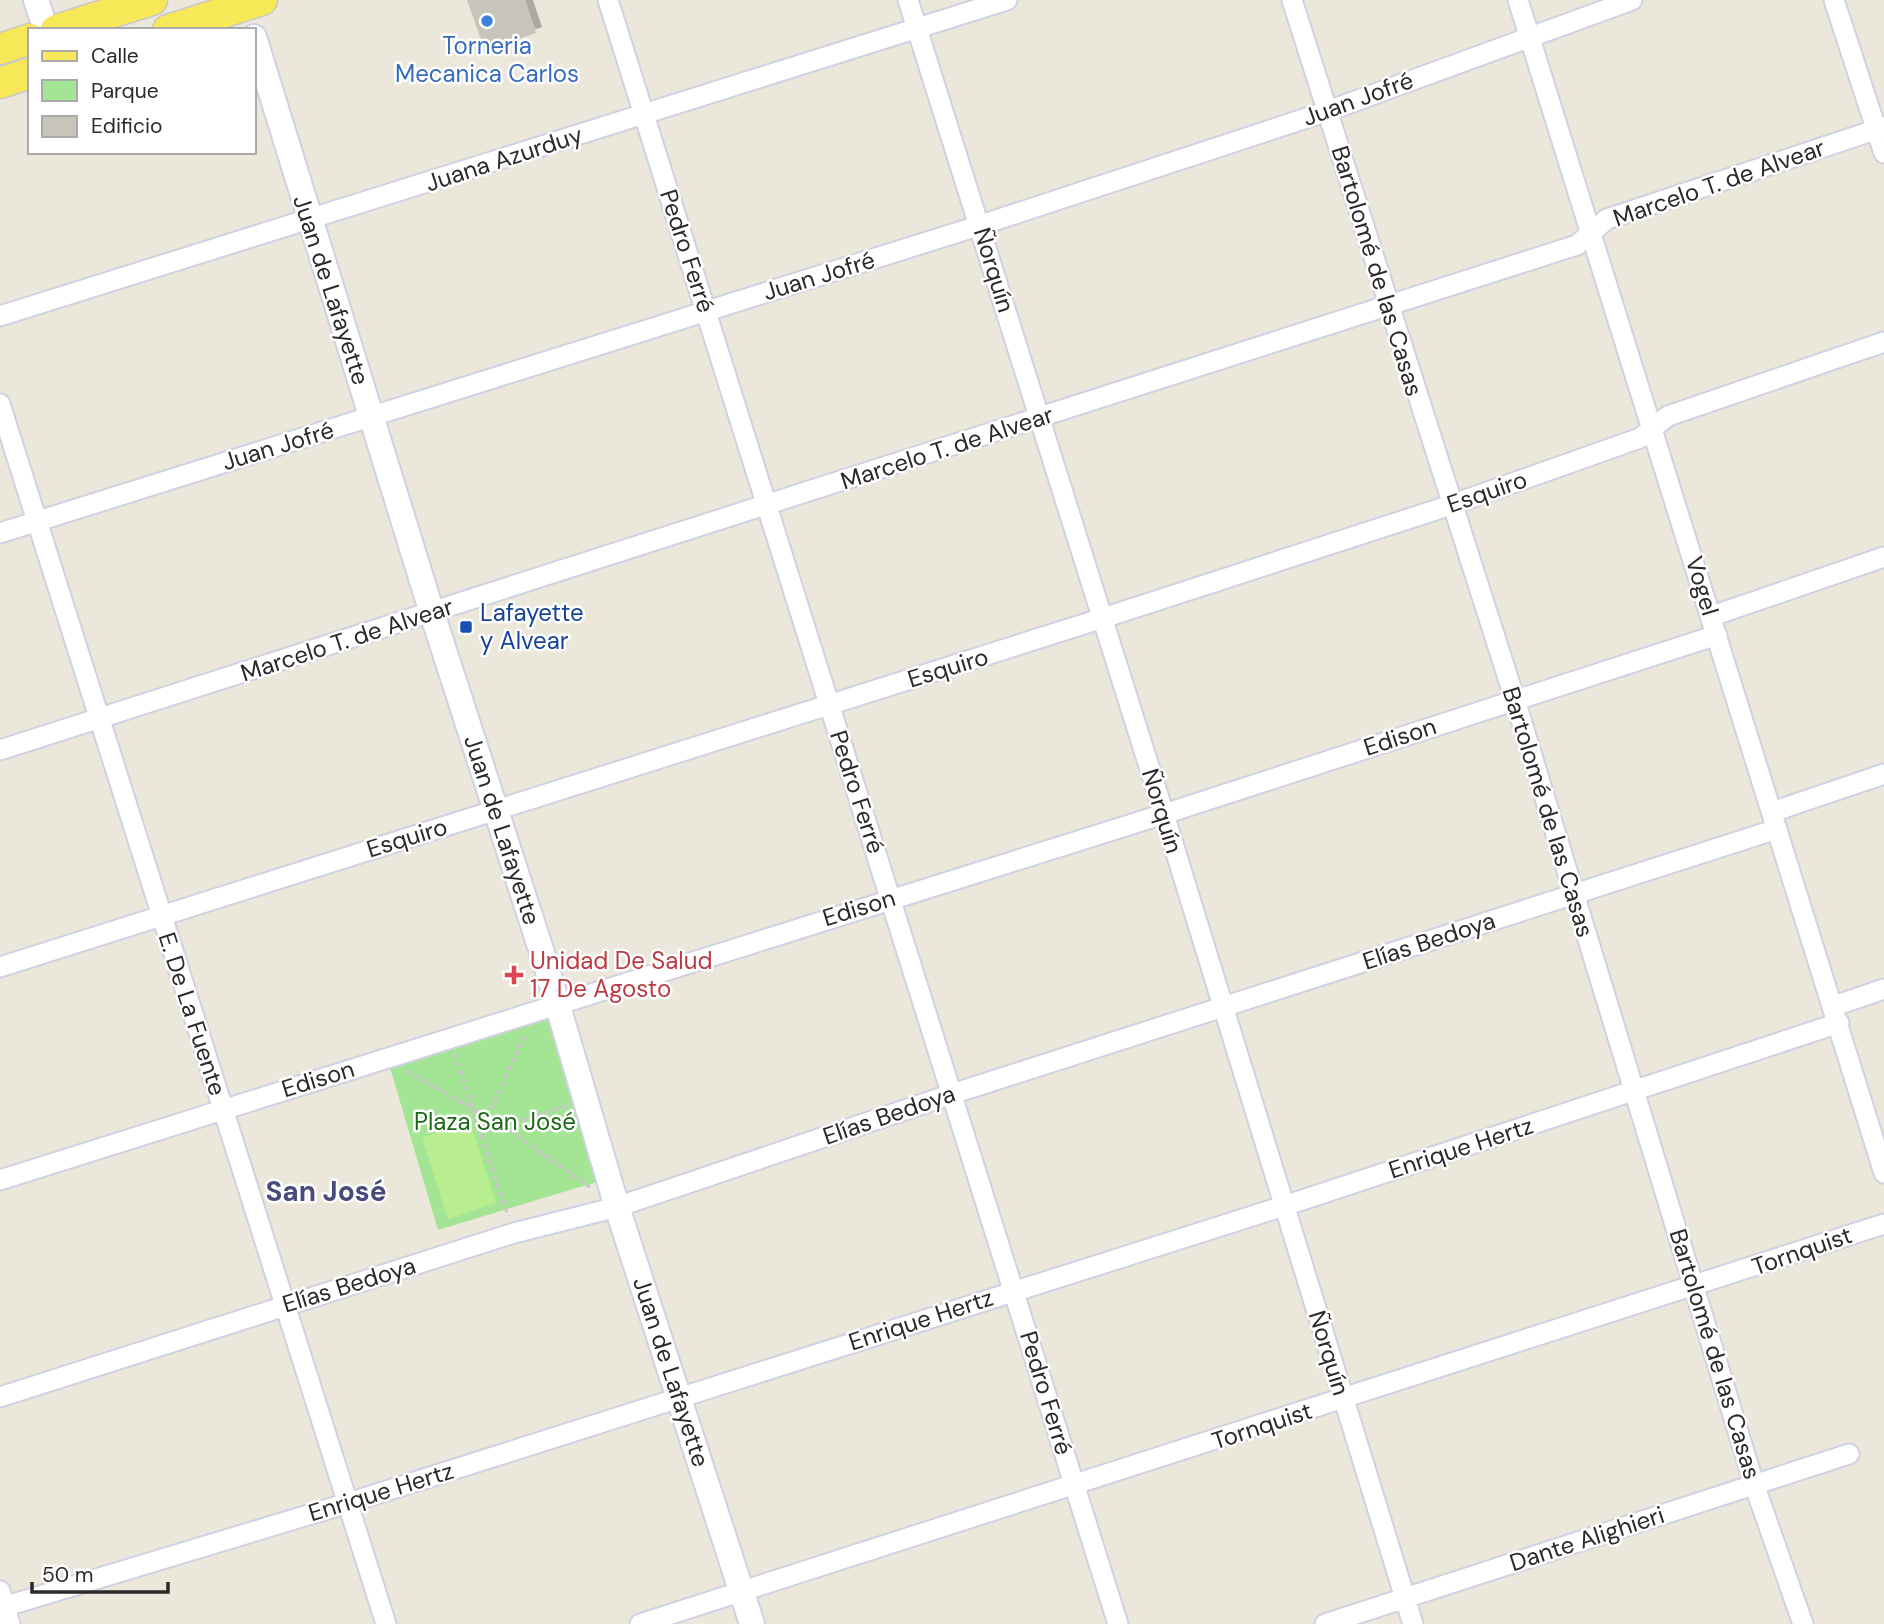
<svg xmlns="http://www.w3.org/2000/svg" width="1884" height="1624" font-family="'DM Sans',sans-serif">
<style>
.green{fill:#a4e595}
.pitch{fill:#b8ed90}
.building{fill:#c7c5b9;filter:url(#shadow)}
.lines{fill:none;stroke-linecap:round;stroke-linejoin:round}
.minor-casing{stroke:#d0d1e3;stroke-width:23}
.tertiary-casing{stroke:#d0d1e3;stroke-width:28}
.primary-casing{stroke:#c8c8c8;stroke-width:33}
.path{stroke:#c8c8c8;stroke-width:3.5;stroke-dasharray:5 3.5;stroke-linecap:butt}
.minor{stroke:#fff;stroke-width:19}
.tertiary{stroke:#fff;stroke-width:24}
.primary{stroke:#f6e856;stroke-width:30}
.shop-dot{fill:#3f7fe0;stroke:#fff;stroke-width:2.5}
.transit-dot{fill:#1a4fb4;stroke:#fff;stroke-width:2.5}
.health-dot{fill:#e0444e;stroke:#fff;stroke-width:2.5}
.labels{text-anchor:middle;stroke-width:5;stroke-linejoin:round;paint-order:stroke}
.shop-label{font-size:24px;fill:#366cbe;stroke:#fff}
.street-label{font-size:24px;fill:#2a2a2a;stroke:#fff}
.transit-label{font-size:24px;fill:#164399;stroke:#fff;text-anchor:start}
.health-label{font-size:24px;fill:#be3a42;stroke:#fff;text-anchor:start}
.park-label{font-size:24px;fill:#1c6917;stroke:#fff}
.quarter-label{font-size:28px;font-weight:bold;fill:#484a7c;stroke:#fff}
</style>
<defs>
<filter id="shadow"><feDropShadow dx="6" dy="-6" stdDeviation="0" flood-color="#0004"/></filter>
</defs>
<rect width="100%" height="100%" fill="#ece7db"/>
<path class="green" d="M 551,1015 L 600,1181 L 438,1230 L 389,1064 Z"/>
<path class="pitch" d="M 470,1122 L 496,1203 L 448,1219 L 422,1138 Z"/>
<path class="building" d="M 467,0 L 525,0 L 536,33 L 485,51 Z"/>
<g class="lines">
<defs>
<path id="minor" d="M 608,0 L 1118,1624
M 908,0 L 1164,814 L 1413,1624
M 1292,0 L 1515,700 L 1754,1484 L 1803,1624
M 1518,0 L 1884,1173
M 1834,0 L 1884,153
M 0,316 L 1007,0
M 0,404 L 386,1624
M 0,533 L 981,225 L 1328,111 L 1632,0
M 1712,616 L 1884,557
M 0,750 L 1577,245 L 1607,219 L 1884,127
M 1772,812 L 1884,774
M 0,967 L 1100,619 L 1451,505 L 1640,438 L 1668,416 L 1884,342
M 1834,1006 L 1884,989
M 0,1180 L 1164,814 L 1717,635
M 0,1397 L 514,1233 L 617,1207 L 952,1094 L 1777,829
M 0,1591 L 10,1624
M 0,1608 L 348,1503 L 1284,1206 L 1839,1023
M 640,1624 L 1884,1224
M 1325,1624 L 1849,1454"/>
<path id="tertiary" d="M 36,0 L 46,30
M 254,37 L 432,613 L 545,962 L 617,1207 L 752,1624"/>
<path id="primary" d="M 56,30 L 152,0
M 168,30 L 262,0
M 0,49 L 30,39
M 0,83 L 30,73"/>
</defs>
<use href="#minor" class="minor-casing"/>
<use href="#tertiary" class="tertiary-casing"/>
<use href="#primary" class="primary-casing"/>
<path class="path" d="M 455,1054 L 508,1216
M 407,1071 L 505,1127 L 590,1187
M 487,1117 L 526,1033
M 481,1133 L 566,1106"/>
<use href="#minor" class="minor"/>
<use href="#tertiary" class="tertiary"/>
<use href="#primary" class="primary"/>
</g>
<circle class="shop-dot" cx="487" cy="21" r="7"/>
<rect class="transit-dot" x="459" y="620" width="14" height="14" rx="3.5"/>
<path class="health-dot" d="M510.5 964.5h7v7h7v7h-7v7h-7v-7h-7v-7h7z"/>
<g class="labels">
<g class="shop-label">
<text x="487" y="54">Torneria<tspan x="487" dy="28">Mecanica Carlos</tspan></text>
</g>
<g class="street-label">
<text transform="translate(1358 99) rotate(-20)" y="8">Juan Jofré</text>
<text transform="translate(504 159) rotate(-18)" y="8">Juana Azurduy</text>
<text transform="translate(1719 183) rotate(-19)" y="8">Marcelo T. de Alvear</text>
<text transform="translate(687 251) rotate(72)" y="8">Pedro Ferré</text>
<text transform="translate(994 270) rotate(73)" y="8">Ñorquín</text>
<text transform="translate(1377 271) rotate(73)" y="8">Bartolomé de las Casas</text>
<text transform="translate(819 276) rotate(-17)" y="8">Juan Jofré</text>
<text transform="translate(331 290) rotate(72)" y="8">Juan de Lafayette</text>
<text transform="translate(278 446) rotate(-17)" y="8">Juan Jofré</text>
<text transform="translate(947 448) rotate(-18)" y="8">Marcelo T. de Alvear</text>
<text transform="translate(1487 492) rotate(-19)" y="8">Esquiro</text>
<text transform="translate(1702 586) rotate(73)" y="8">Vogel</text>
<text transform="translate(347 640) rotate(-18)" y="8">Marcelo T. de Alvear</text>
<text transform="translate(948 668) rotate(-17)" y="8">Esquiro</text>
<text transform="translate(1400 737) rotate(-18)" y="8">Edison</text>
<text transform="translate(857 792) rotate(72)" y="8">Pedro Ferré</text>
<text transform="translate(1162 811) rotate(73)" y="8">Ñorquín</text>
<text transform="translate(1548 812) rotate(73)" y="8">Bartolomé de las Casas</text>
<text transform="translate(502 830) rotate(72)" y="8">Juan de Lafayette</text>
<text transform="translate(407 838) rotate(-17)" y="8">Esquiro</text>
<text transform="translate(859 908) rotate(-17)" y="8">Edison</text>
<text transform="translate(1429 941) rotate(-18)" y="8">Elías Bedoya</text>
<text transform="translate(192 1014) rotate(72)" y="8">E. De La Fuente</text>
<text transform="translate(318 1079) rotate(-17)" y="8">Edison</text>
<text transform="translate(889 1115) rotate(-19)" y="8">Elías Bedoya</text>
<text transform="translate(1461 1148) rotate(-18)" y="8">Enrique Hertz</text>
<text transform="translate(1802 1251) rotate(-19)" y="8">Tornquist</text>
<text transform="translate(349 1285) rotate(-17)" y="8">Elías Bedoya</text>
<text transform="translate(921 1320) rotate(-18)" y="8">Enrique Hertz</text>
<text transform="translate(1329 1353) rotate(73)" y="8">Ñorquín</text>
<text transform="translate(1715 1354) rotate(73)" y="8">Bartolomé de las Casas</text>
<text transform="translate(671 1372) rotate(72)" y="8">Juan de Lafayette</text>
<text transform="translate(1046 1393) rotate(73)" y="8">Pedro Ferré</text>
<text transform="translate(1262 1426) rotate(-18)" y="8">Tornquist</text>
<text transform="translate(381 1492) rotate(-17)" y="8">Enrique Hertz</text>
<text transform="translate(1587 1539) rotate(-18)" y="8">Dante Alighieri</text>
</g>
<g class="transit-label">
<text x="480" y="621">Lafayette<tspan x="480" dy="28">y Alvear</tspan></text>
</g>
<g class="health-label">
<text x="530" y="969">Unidad De Salud<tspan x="530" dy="28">17 De Agosto</tspan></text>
</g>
<g class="park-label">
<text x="495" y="1130">Plaza San José</text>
</g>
<g class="quarter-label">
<text x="326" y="1201">San José</text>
</g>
</g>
<rect x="28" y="28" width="228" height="126" fill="#ffffff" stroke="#aaaaaa" stroke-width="2"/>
<rect x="42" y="51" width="35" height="10" fill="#f6e856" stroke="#aaaaaa" stroke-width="2"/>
<text x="91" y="63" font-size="21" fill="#2a2a2a">Calle</text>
<rect x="42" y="80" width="35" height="21" fill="#a4e595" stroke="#aaaaaa" stroke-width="2"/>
<text x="91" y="98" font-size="21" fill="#2a2a2a">Parque</text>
<rect x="42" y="116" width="35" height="21" fill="#c7c5b9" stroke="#aaaaaa" stroke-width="2"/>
<text x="91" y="133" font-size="21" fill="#2a2a2a">Edificio</text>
<path d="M32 1582v10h136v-10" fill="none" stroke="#2a2a2a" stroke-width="3.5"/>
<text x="42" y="1582" font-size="21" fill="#2a2a2a" stroke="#ffffff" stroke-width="5" paint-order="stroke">50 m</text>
</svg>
